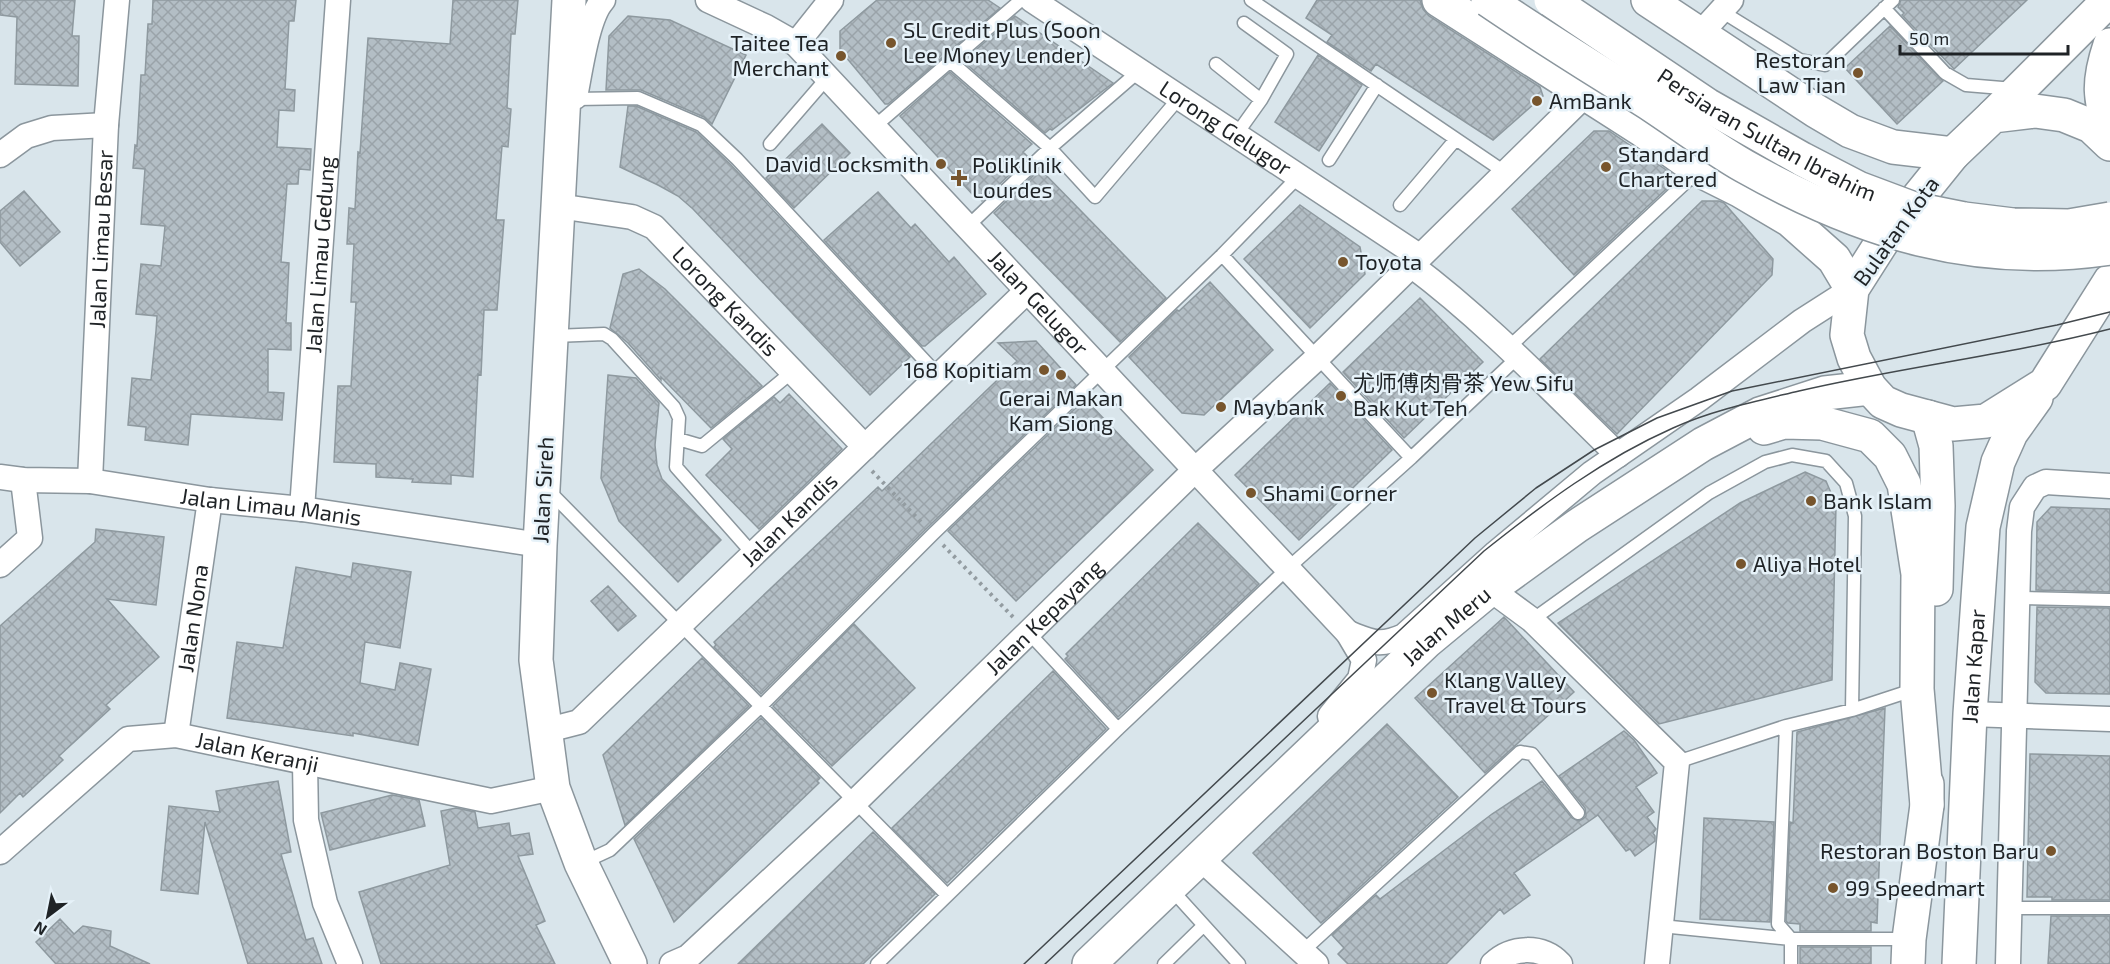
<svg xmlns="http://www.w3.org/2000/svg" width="2110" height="964" font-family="'Exo 2','Noto Sans SC',sans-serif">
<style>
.building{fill:url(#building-cross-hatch);stroke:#8e999f;stroke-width:1.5}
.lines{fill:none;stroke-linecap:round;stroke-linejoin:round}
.service-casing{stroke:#8b969d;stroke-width:15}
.minor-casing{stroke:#8b969d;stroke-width:27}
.secondary-casing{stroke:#8b969d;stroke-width:36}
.trunk-casing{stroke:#8b969d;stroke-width:36}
.path{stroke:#939ca1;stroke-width:4;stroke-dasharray:3 4.5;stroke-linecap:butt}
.service{stroke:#fff;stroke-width:12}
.minor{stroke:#fff;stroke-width:24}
.secondary{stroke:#fff;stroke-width:33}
.trunk{stroke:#fff;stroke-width:33}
.tram{stroke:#43494d;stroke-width:1.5}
.trunk-bridge-casing{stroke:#8b969d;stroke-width:36;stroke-linecap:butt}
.trunk-bridge{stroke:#fff;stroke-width:33}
.poi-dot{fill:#77552d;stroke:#e6f2f9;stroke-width:2}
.labels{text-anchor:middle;stroke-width:5;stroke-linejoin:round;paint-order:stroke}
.poi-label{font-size:22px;fill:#1f2326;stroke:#e6f2f9;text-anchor:start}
.street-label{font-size:22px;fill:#1f2326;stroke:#e6f2f9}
</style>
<defs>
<pattern id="building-cross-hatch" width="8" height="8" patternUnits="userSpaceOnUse" patternTransform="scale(1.5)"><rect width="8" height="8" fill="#b3bec5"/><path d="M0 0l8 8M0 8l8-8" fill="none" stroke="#9aa3a9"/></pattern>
</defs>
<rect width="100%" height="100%" fill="#d9e5eb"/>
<path class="building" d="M 0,0 L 75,0 L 72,36 L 79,36 L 78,86 L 15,84 L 17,17 L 0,15 Z
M 153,0 L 296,0 L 294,21 L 289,21 L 285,89 L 295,90 L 294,111 L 279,110 L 277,147 L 311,149 L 310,170 L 299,169 L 298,184 L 287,184 L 281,262 L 289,263 L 286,323 L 291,323 L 291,350 L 268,349 L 268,392 L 284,393 L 282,420 L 191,414 L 188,445 L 145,440 L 146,427 L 128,425 L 132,378 L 151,380 L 156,331 L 157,316 L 136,314 L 141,264 L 161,266 L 165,226 L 141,224 L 145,169 L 133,168 L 135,145 L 137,146 L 141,75 L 145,75 L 148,24 L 152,24 Z
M 453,0 L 518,0 L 515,34 L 511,34 L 507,108 L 511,109 L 508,147 L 502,146 L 496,220 L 504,220 L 497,310 L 484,310 L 481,375 L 478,374 L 473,477 L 451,475 L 451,484 L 412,482 L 413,479 L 376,477 L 376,464 L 334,462 L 338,386 L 351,386 L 356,302 L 351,302 L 354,244 L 347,244 L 349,208 L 355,209 L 358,152 L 360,153 L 368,38 L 450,44 Z
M 877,0 L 988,0 L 1000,8 L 888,104 L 885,104 L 840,50 L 840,31 Z
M 1317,0 L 1420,0 L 1423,9 L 1429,16 L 1540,87 L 1543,96 L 1493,140 L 1376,64 L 1371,71 L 1327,42 L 1332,35 L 1306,18 Z
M 1901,0 L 2027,0 L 1954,69 L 1902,15 L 1904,13 L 1898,7 Z
M 628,16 L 670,20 L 746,55 L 712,124 L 704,117 L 641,90 L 606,90 L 609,36 Z
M 1015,16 L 1113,83 L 1052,130 L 1050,129 L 1045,133 L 963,61 Z
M 1890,26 L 1943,81 L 1897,124 L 1845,68 Z
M 1318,55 L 1362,85 L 1319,151 L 1275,122 Z
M 950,72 L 1032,144 L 1023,152 L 1028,157 L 982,201 L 975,193 L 973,195 L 900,116 Z
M 628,106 L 636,106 L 696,132 L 731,165 L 910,357 L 870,395 L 693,209 L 678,196 L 658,185 L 620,167 Z
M 822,124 L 850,153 L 794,208 L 766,178 Z
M 1594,131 L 1609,131 L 1678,178 L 1574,275 L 1512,209 Z
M 1040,169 L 1166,298 L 1120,342 L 994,213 Z
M 24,191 L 60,232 L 20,266 L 0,242 L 0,211 Z
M 878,192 L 911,228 L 915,224 L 949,262 L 954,257 L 986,294 L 925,346 L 922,346 L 824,240 Z
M 1702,201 L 1719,201 L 1724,203 L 1773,259 L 1772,275 L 1617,434 L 1540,359 Z
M 1300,205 L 1360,247 L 1365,274 L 1310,328 L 1244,259 Z
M 639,269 L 665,289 L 762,386 L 711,428 L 661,377 L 661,380 L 628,343 L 610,328 L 623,274 Z
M 1210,282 L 1273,350 L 1204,415 L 1182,413 L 1129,357 L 1177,310 L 1179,311 Z
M 1420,298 L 1483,362 L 1404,438 L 1343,372 Z
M 1036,341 L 1076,385 L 927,528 L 761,694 L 714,647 L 716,645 L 714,642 L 878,487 L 882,491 L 1017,361 L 998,343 Z
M 608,375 L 636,378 L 659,403 L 655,445 L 657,465 L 662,479 L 721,540 L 678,582 L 619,521 L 601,478 Z
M 1330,383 L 1392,450 L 1299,540 L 1235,475 Z
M 789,394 L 842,449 L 759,529 L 706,475 L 732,449 L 723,439 L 774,397 L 780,403 Z
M 1085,399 L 1153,470 L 1016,601 L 948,531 Z
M 1805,472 L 1826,481 L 1836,505 L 1832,680 L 1659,724 L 1558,623 L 1740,503 Z
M 2051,507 L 2110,509 L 2110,592 L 2036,590 L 2037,522 Z
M 1198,523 L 1259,584 L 1118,717 L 1065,659 L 1068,656 L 1066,654 Z
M 96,529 L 164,537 L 156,605 L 107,599 L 159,657 L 106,705 L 110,709 L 59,756 L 63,760 L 23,797 L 20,793 L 0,813 L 0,626 L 95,542 Z
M 353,563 L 411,572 L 400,648 L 365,642 L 360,683 L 395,690 L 400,663 L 431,669 L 418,745 L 353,733 L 353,736 L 227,718 L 237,642 L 283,648 L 296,567 L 351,577 Z
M 608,586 L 636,616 L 618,631 L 591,601 Z
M 2037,607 L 2110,608 L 2110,694 L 2046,693 L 2035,682 Z
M 1504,617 L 1574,692 L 1485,773 L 1415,698 Z
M 854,624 L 915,688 L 832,766 L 773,706 Z
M 702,658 L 749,706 L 625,825 L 603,755 Z
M 1053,671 L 1106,729 L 947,883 L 892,828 Z
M 1885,708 L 1877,923 L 1871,922 L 1871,931 L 1800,931 L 1800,924 L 1788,923 L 1786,921 L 1790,822 L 1793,823 L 1797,732 Z
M 761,718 L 820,778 L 817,781 L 819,783 L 674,922 L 634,839 Z
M 1387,724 L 1458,797 L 1321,923 L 1253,853 Z
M 1624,731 L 1634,740 L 1657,773 L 1636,787 L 1654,812 L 1647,817 L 1656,829 L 1653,833 L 1655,836 L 1655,841 L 1635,856 L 1630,849 L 1626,851 L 1598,815 L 1514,873 L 1530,895 L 1504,914 L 1500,909 L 1446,964 L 1348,964 L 1338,954 L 1344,948 L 1332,935 L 1376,895 L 1380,899 L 1492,814 L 1542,781 L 1572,818 L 1579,821 L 1583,819 L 1586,816 L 1585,808 L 1559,776 Z
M 2030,754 L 2110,756 L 2110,900 L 2052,900 L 2052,897 L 2027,897 Z
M 278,781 L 291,852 L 281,854 L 306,940 L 313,938 L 322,964 L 248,964 L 205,822 L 198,894 L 161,890 L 169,806 L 220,812 L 216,791 Z
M 392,795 L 419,800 L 425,826 L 330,850 L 321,813 Z
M 456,808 L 475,812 L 478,828 L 509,823 L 511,836 L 529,833 L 533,854 L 518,856 L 545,921 L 536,925 L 555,964 L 381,964 L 359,892 L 450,865 L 441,811 Z
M 1704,818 L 1774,822 L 1770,922 L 1700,919 Z
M 873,832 L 935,894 L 863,964 L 738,964 Z
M 2051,916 L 2110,916 L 2110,964 L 2048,964 Z
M 60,919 L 74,934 L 83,926 L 111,931 L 110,946 L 150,964 L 56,964 L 36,942 Z
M 1800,947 L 1871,947 L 1871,964 L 1800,964 Z"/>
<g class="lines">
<defs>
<path id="service" d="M 1251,0 L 1506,173
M 1884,8 L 1945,73 L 1966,85 L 2014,89
M 1721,11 L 1800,60 L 1825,65 L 1893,0
M 950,61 L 1050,148 L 1095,197 L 1179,98
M 1216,64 L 1261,100
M 575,99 L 638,98 L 701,125 L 737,159 L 939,376
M 874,127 L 1021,0
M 1236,135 L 1261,100 L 1287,54 L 1244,23
M 770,144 L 827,78
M 1329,160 L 1377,85
M 1400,205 L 1456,139
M 967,227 L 1050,148 L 1139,71
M 1222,255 L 1411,458
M 554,336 L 604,334 L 612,339 L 674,407 L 679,418 L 676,467 L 753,554
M 1508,348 L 1698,171
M 678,439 L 702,446 L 792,372
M 548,490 L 947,895
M 2018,598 L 2110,600
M 1532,620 L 1709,493 L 1765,462 L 1792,455 L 1826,461 L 1846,483 L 1855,516 L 1852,710
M 1028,632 L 1118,729
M 1786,726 L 1778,924 L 1791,939 L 1791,964
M 1677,762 L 1786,726 L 1852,710 L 1916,689
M 582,863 L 610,850 L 761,706 L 933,534 L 1222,255 L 1299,176
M 1171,889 L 1239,964
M 2010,908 L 2110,908
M 1661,926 L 1791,939 L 1908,939
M 1303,951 L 1520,752 L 1532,754 L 1578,813
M 877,964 L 1118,729 L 1287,569 L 1411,458 L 1518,357
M 1164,964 L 1203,926"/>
<g id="minor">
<path id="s1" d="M 708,0 L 766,27 L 796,44 L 1348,633 L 1364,660 L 1360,679 L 1330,716"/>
<path id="s2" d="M 1032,0 L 1419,256"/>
<path d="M 1699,35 L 1731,0"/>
<path d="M 796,44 L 831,0"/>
<path d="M 575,97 C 580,73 587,17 603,0"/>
<path d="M 0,155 L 26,136 L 52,128 L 106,125"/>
<path id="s3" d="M 558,206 L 632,217 L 654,227 L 865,447"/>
<path d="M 1411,265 C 1486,321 1551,390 1618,455"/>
<path id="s4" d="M 0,477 L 23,480 L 90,481 L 210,500 L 302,509 L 540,545"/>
<path id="s5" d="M 90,481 L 106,125 L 117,0"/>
<path id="s6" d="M 302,509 L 338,0"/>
<path d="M 0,565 L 30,538 L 23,480"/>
<path d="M 1490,589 L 1532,620 L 1677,762 L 1657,964"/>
<path d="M 1348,633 C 1372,642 1379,647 1404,636 L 1496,553 L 1592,473 L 1699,399 L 1802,321 L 1852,289"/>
<path d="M 1970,714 L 2110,719"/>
<path id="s7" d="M 544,731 L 579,722 L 1027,291"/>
<path id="s8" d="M 176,735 L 210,500"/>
<path d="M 305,763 L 306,820 L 325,903 L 350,964"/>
<path id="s9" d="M 0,852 L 128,739 L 176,735 L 491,801 L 553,788"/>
<path d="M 1200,858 L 1316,964"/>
<path id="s10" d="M 672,964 L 688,957 L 855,802 L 1195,470 L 1318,357 L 1586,94"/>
<path d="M 1493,964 C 1512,946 1542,945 1560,964"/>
<path d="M 2008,964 L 2019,531 L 2022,507 L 2035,487 L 2046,482 L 2110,486"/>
</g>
<path id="secondary" d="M 1439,0 L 1641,129 L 1699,170 L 1741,191 L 1790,220 L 1834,259 L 1852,289
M 1648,0 L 1816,111 L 1850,131 L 1893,147 L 1953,154
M 2110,45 C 2097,84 2100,97 2110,135
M 1993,116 L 2109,0"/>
<g id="trunk">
<path d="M 569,0 L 540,545 L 536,660 L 553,788 L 581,863 L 630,964"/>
<path d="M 2110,144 L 2091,126 L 2064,115 L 2035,111 L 1993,116 L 1953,154 L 1882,242 L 1852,289 L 1847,335 L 1854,358 L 1870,388 L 1883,402 L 1901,410 L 1953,424 L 1986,421 L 2045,384 L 2110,281"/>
<path d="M 1928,417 L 1936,446 L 1938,506 L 1936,589"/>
<path d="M 1764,428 L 1784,422 L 1822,423 L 1870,436 L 1890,456 L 1904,484 L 1918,574 L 1917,689 L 1927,805"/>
<path id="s11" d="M 1089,964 L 1426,642 L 1490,589 L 1577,526 L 1703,444 L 1760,414 L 1825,393 L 1870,388"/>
<path d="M 1908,964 L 1909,939 L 1927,805 L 1927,784"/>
<path id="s12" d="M 1959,964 L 1970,714 L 1983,527 L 1998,462 L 2011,433 L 2036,398"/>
</g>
</defs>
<use href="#service" class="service-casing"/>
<use href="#minor" class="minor-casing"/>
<use href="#secondary" class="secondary-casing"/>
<use href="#trunk" class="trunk-casing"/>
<path class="path" d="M 872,471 L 921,522
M 943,545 L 1013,617"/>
<use href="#service" class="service"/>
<use href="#minor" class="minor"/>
<use href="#secondary" class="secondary"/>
<use href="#trunk" class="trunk"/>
<path class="tram" d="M 1024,964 L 1475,538 L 1536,488 L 1594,450 L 1657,418 L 1732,391 L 2057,325 L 2110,312
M 1045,964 L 1484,551 C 1543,504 1603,459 1673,428 C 1713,410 1757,401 1799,391 C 1902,367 2008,355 2110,329"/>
<defs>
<g id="trunk-bridge">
<path d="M 1488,0 C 1542,37 1598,71 1653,106 C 1683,126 1713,148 1744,166 C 1861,232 1975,268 2110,248"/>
<path id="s13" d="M 1551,0 L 1707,105 L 1802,159 L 1858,188 L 1914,209 L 1964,219 L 2013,225 L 2069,226 L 2110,219"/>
</g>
</defs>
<use href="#trunk-bridge" class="trunk-bridge-casing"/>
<use href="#trunk-bridge" class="trunk-bridge"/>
</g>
<g class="poi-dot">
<circle cx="891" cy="43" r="6"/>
<circle cx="841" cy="56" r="6"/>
<circle cx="1858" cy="73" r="6"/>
<circle cx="1537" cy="101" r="6"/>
<circle cx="941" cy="164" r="6"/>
<circle cx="1606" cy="167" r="6"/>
<path d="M956 169h6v6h6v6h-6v6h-6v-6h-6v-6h6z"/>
<circle cx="1343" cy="262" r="6"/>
<circle cx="1044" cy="370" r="6"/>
<circle cx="1061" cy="375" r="6"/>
<circle cx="1341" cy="396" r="6"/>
<circle cx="1221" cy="407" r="6"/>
<circle cx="1251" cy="493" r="6"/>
<circle cx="1811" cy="501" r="6"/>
<circle cx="1741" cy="564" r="6"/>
<circle cx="1432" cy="693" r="6"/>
<circle cx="2051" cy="851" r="6"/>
<circle cx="1833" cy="888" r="6"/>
</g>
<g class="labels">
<g class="poi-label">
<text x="903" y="38">SL Credit Plus (Soon<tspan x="903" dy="25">Lee Money Lender)</tspan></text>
<text x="829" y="51" text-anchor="end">Taitee Tea<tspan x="829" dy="25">Merchant</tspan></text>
<text x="1846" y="68" text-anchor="end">Restoran<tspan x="1846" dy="25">Law Tian</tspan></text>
<text x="1549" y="109">AmBank</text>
<text x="1618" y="162">Standard<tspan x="1618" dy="25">Chartered</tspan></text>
<text x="929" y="172" text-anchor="end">David Locksmith</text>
<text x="972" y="173">Poliklinik<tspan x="972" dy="25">Lourdes</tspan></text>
<text x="1355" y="270">Toyota</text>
<text x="1032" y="378" text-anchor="end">168 Kopitiam</text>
<text x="1353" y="391">尤师傅肉骨茶 Yew Sifu<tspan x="1353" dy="25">Bak Kut Teh</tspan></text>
<text x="1061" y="406" text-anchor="middle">Gerai Makan<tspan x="1061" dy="25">Kam Siong</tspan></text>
<text x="1233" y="415">Maybank</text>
<text x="1263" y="501">Shami Corner</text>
<text x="1823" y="509">Bank Islam</text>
<text x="1753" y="572">Aliya Hotel</text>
<text x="1444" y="688">Klang Valley<tspan x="1444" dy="25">Travel &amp; Tours</tspan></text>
<text x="2039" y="859" text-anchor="end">Restoran Boston Baru</text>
<text x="1845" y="896">99 Speedmart</text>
</g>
<g class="street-label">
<text dy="8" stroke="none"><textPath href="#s2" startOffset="232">Lorong Gelugor</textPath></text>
<text dy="8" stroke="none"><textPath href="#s13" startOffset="255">Persiaran Sultan Ibrahim</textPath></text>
<text transform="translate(1896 231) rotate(-54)" y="8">Bulatan Kota</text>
<text dy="8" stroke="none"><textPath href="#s5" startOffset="242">Jalan Limau Besar</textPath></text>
<text dy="8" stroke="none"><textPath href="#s6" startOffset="255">Jalan Limau Gedung</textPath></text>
<text dy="8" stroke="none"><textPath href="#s3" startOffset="202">Lorong Kandis</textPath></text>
<text dy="8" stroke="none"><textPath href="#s1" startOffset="453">Jalan Gelugor</textPath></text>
<text transform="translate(543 490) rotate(-87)" y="8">Jalan Sireh</text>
<text dy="8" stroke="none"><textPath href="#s4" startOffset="273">Jalan Limau Manis</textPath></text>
<text dy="8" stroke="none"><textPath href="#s7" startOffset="328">Jalan Kandis</textPath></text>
<text dy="8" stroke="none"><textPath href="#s8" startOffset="118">Jalan Nona</textPath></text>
<text dy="8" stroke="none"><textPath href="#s10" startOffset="510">Jalan Kepayang</textPath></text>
<text dy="8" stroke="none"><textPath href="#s11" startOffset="492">Jalan Meru</textPath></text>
<text dy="8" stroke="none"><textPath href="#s12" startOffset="298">Jalan Kapar</textPath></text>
<text dy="8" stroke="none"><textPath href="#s9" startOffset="302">Jalan Keranji</textPath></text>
</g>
</g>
<g transform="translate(48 916) rotate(212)" stroke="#e6f2f9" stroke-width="4.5" paint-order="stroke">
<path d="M0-4.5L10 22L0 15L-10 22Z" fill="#1f2326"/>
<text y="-9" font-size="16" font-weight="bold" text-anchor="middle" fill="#1f2326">N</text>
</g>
<path d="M1900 45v9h168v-9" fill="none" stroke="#1f2326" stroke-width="3"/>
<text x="1909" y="45" font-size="18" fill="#1f2326" stroke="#e6f2f9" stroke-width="4.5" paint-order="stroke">50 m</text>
</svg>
